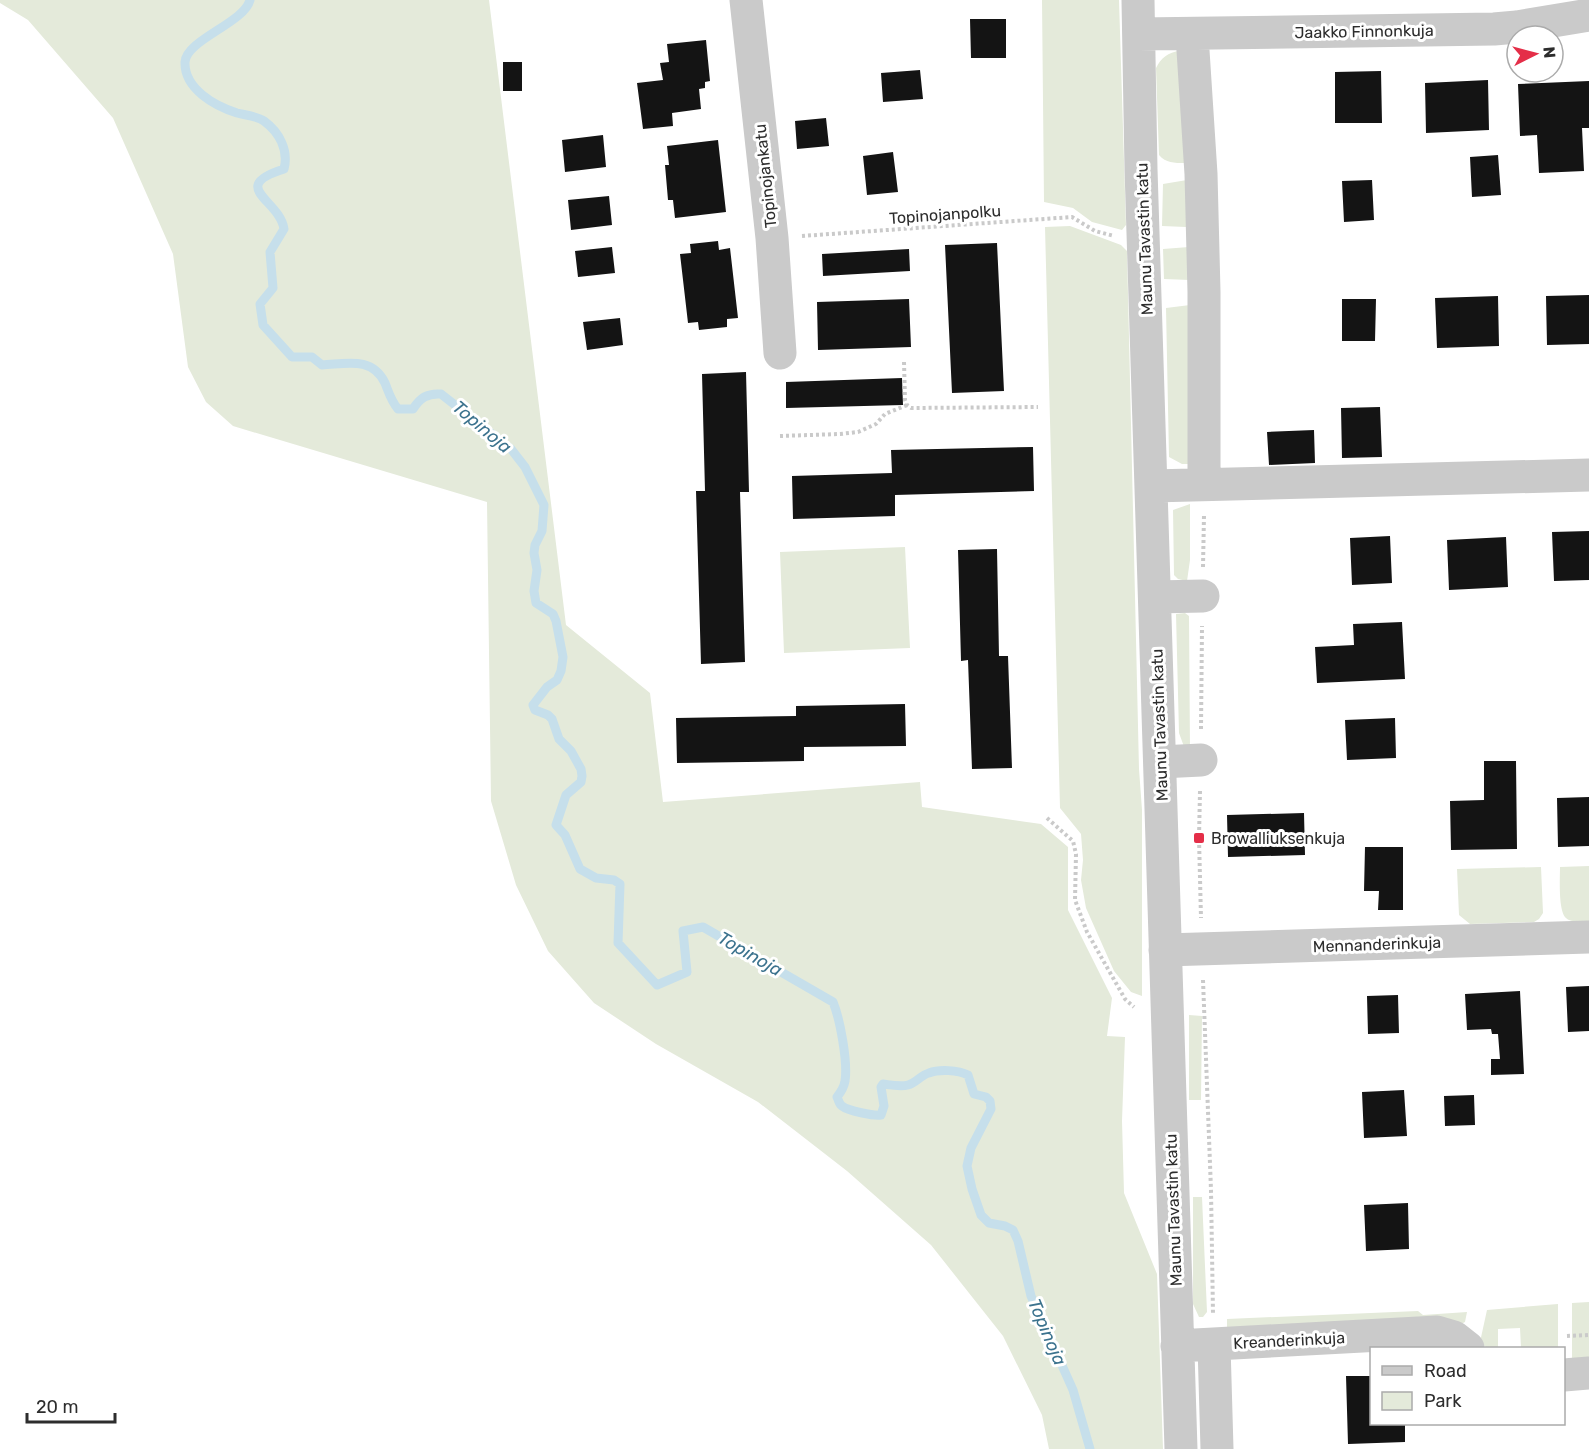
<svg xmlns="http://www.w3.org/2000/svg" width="1589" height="1449" font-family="Rubik,sans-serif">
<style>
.green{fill:#e4eada}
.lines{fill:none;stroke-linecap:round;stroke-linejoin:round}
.stream{stroke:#c6dfeb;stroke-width:9}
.building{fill:#141414}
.path{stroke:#cacaca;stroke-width:4;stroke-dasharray:3 3;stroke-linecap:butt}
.minor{stroke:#cacaca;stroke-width:33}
.poi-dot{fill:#e42e48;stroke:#fff;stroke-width:2}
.labels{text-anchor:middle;stroke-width:6;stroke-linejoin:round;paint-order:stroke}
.street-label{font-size:16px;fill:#2d2d2d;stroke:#fff}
.poi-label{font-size:16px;fill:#2d2d2d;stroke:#fff;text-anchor:start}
.water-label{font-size:18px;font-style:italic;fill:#3c738e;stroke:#fff}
</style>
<rect width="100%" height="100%" fill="#fff"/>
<path class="green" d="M 0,0 L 489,0 L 566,625 L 650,693 L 663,802 L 920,782 L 922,807 L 1041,824 L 1068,847 L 1068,910 L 1112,998 L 1107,1036 L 1125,1037 L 1122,1121 L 1124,1193 L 1157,1274 L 1163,1449 L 1049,1449 L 1042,1415 L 1003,1336 L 931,1245 L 847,1171 L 758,1102 L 656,1044 L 594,1003 L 548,951 L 516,885 L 491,801 L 487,502 L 233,426 L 206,402 L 188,367 L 173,254 L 113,118 L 28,20 L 0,3 Z
M 1042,0 L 1119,0 L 1126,225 L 1122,230 L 1092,222 L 1073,208 L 1044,202 Z
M 1180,51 L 1185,163 C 1174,163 1166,163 1159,155 L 1156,68 C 1161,58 1168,52 1180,51 Z
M 1187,180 L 1186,227 L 1162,226 L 1163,184 Z
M 1070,226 L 1121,245 L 1127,251 L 1139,769 L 1142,810 L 1142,996 L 1131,992 L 1114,971 L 1086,908 L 1081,880 L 1083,860 L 1081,834 L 1060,808 L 1045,227 Z
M 1189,247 L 1190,280 L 1164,279 L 1163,249 Z
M 1190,305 L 1190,464 L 1182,464 L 1169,457 L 1166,308 Z
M 1190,504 L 1190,560 L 1187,581 L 1178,579 L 1174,575 L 1173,510 Z
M 905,547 L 910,648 L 784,653 L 780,552 Z
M 1185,613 L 1189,616 L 1190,752 L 1186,752 L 1179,733 L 1176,614 Z
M 1589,866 L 1589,921 C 1582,921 1571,923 1566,918 C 1558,911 1560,878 1560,867 Z
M 1541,867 L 1543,913 L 1539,919 L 1534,922 L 1470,924 L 1459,915 L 1457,869 Z
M 1189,1015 L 1202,1016 L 1201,1100 L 1189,1100 Z
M 1193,1197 L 1202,1197 L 1207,1312 L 1203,1317 L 1199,1317 L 1193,1304 Z
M 1589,1302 L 1589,1363 L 1572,1360 L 1572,1303 Z
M 1558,1304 L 1558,1348 L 1521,1348 L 1520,1328 L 1498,1329 L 1498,1348 L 1487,1348 L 1480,1342 L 1487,1310 Z
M 1418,1311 L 1423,1315 L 1467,1312 L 1465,1322 L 1459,1325 L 1227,1334 L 1227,1319 Z"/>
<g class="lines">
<path class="stream" d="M 250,0 C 244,23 186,40 185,62 C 184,89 215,106 237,113 C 245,115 257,116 264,121 C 279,132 289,150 284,169 C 227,187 280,200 284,229 L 270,252 L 273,288 L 260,304 L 263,325 L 292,357 L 312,357 L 322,365 C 346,364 372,356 385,383 C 389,393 391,401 398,409 L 413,409 C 420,398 427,393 441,394 L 511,449 L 525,467 L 544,505 L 542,531 L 535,545 L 534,553 L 537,570 L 534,591 L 536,603 L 553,614 L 556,621 L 563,657 L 561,671 L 557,680 L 547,687 L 533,705 L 535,710 L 548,715 L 552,719 L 559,739 L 571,751 L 581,769 L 582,776 L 581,782 L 566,795 L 556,825 L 565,835 L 580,869 L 596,878 L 614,880 L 620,884 L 618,943 L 657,985 L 687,972 L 683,931 L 703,927 L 833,1002 C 840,1019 848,1062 845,1081 C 844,1087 841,1092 837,1097 C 839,1101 839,1104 842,1106 C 848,1111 874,1116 881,1115 L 884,1106 L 881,1087 L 883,1084 C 891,1085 900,1087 908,1085 C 916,1083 921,1075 929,1073 C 939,1069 958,1070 968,1075 L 974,1094 L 986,1097 L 990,1101 L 991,1109 L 971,1148 L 967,1166 L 972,1189 L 981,1215 L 989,1223 L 1005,1226 L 1013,1230 L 1018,1241 L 1031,1296 L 1073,1390 L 1090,1449"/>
</g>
<path class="building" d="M 970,19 L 1006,19 L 1006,58 L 971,58 Z
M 706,40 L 710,81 L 705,82 L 705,88 L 699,89 L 701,109 L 672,113 L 673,126 L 643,129 L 637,83 L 663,80 L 660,63 L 669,62 L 667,44 Z
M 503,62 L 522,62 L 522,91 L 503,91 Z
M 920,70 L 923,99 L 883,102 L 881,73 Z
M 1381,71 L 1382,123 L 1335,123 L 1335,72 Z
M 1488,80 L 1489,130 L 1426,133 L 1425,83 Z
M 1589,81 L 1589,128 L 1582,128 L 1584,171 L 1539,173 L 1537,135 L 1520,136 L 1518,84 Z
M 826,118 L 829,146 L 797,149 L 795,121 Z
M 603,135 L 606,167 L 565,172 L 562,140 Z
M 718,140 L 726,212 L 675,218 L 673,200 L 668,200 L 665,165 L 669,165 L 667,146 Z
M 893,152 L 898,192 L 867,195 L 863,156 Z
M 1498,155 L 1501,195 L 1472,197 L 1470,157 Z
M 1372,180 L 1374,220 L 1344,222 L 1342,181 Z
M 609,196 L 612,225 L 571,230 L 568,200 Z
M 718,241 L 719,250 L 730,248 L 738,318 L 727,319 L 727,327 L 699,330 L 698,322 L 688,323 L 680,254 L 691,253 L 690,244 Z
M 997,243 L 1004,391 L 952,393 L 945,245 Z
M 612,247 L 615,273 L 578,277 L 575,251 Z
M 909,249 L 910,271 L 823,276 L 822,254 Z
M 1589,295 L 1589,344 L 1547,345 L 1546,296 Z
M 1498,296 L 1499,346 L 1437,348 L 1435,298 Z
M 909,299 L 911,347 L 818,350 L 817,302 Z
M 1342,299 L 1376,299 L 1375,341 L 1342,341 Z
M 620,318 L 623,345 L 587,350 L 583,322 Z
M 746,372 L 749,492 L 740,492 L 745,662 L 701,664 L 696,491 L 705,491 L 702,374 Z
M 902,378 L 903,405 L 786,408 L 786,382 Z
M 1380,407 L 1382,457 L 1342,458 L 1341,408 Z
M 1314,430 L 1315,463 L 1269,465 L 1267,432 Z
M 1033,447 L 1034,491 L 895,495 L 895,516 L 793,519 L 792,476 L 892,473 L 891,450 Z
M 1589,531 L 1589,580 L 1554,581 L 1552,532 Z
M 1390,536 L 1392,583 L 1352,585 L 1350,538 Z
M 1506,537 L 1508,587 L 1449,590 L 1447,540 Z
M 997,549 L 999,656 L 1008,656 L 1012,768 L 972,769 L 968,660 L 961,661 L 958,550 Z
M 1402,622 L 1405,679 L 1317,683 L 1315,647 L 1354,645 L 1353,624 Z
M 905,704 L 906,746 L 804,747 L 804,761 L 677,763 L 676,718 L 796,716 L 796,706 Z
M 1395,718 L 1396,758 L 1347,760 L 1345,720 Z
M 1484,761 L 1516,761 L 1517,849 L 1451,850 L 1450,801 L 1484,800 Z
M 1589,797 L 1589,846 L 1558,847 L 1557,798 Z
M 1304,813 L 1305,855 L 1228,857 L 1227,815 Z
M 1365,847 L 1403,847 L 1403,910 L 1378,910 L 1379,891 L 1364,891 Z
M 1589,986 L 1589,1031 L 1568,1032 L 1566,987 Z
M 1520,991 L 1524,1074 L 1491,1075 L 1491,1059 L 1500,1059 L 1498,1034 L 1492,1034 L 1491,1029 L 1467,1030 L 1465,994 Z
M 1398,995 L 1399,1033 L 1368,1034 L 1367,996 Z
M 1404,1090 L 1407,1136 L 1364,1138 L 1362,1092 Z
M 1474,1095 L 1475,1125 L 1445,1126 L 1444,1096 Z
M 1408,1203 L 1409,1249 L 1366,1251 L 1364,1205 Z
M 1346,1376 L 1372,1376 L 1372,1424 L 1405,1424 L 1405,1442 L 1348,1444 Z"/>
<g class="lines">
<path class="path" d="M 802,236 L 1072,217 L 1095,231 L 1114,236
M 904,362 L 905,400 L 907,405 L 911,408 L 1038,407
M 780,436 L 840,434 L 858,432 L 876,424 L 885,414 L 907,405
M 1203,567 L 1204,515
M 1201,729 L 1202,626
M 1200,791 L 1199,838 L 1201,918
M 1047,818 L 1073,841 L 1076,854 L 1075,900 L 1087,932 L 1125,999 L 1134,1007
M 1203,980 L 1211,1190 L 1213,1314
M 1567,1336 L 1589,1335"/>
<path class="minor" d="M 746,0 L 772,238 L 780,353
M 1138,0 L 1141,169 L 1181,1449
M 1139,34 L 1494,29 L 1517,27 L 1589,15
M 1192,35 L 1201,174 L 1204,292 L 1204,484
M 1152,486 L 1589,475
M 1155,597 L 1203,596
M 1160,762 L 1201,760
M 1165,950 L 1589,937
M 1214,1345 L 1217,1449
M 1177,1346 L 1437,1332 L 1454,1337 L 1468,1348
M 1564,1375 L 1589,1373"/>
</g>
<rect class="poi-dot" x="1193" y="832" width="12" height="12" rx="3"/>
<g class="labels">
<g class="street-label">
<text transform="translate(1364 31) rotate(-1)" y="6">Jaakko Finnonkuja</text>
<text transform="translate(765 176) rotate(-96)" y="6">Topinojankatu</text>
<text transform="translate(945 214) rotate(-4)" y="6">Topinojanpolku</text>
<text transform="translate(1144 239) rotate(-92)" y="6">Maunu Tavastin katu</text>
<text transform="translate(1159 725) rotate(-92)" y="6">Maunu Tavastin katu</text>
<text transform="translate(1377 944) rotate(-2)" y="6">Mennanderinkuja</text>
<text transform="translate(1173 1210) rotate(-92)" y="6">Maunu Tavastin katu</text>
<text transform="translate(1289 1340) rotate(-3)" y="6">Kreanderinkuja</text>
</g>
<g class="poi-label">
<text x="1211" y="844">Browalliuksenkuja</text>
</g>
<g class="water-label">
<text transform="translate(482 427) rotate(40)" y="6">Topinoja</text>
<text transform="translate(750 954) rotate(30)" y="6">Topinoja</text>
<text transform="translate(1047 1332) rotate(67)" y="6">Topinoja</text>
</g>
</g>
<rect x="1370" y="1347" width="195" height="78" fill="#ffffff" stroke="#ababab" stroke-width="1.5"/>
<rect x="1382" y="1366" width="30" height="9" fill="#cacaca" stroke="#ababab" stroke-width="1.5"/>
<text x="1424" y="1377" font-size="18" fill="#2d2d2d">Road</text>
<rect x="1382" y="1392" width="30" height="18" fill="#e4eada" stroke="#ababab" stroke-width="1.5"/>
<text x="1424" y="1407" font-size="18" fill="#2d2d2d">Park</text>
<g transform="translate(1535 54) rotate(84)"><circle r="28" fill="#ffffff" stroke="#ababab" stroke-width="1.5"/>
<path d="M0-4.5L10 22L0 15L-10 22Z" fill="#e42e48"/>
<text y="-9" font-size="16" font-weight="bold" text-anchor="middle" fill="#2d2d2d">N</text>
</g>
<path d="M27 1413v9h88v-9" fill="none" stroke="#2d2d2d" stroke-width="3"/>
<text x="36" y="1413" font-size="18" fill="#2d2d2d" stroke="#ffffff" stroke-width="4.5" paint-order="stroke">20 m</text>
</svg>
